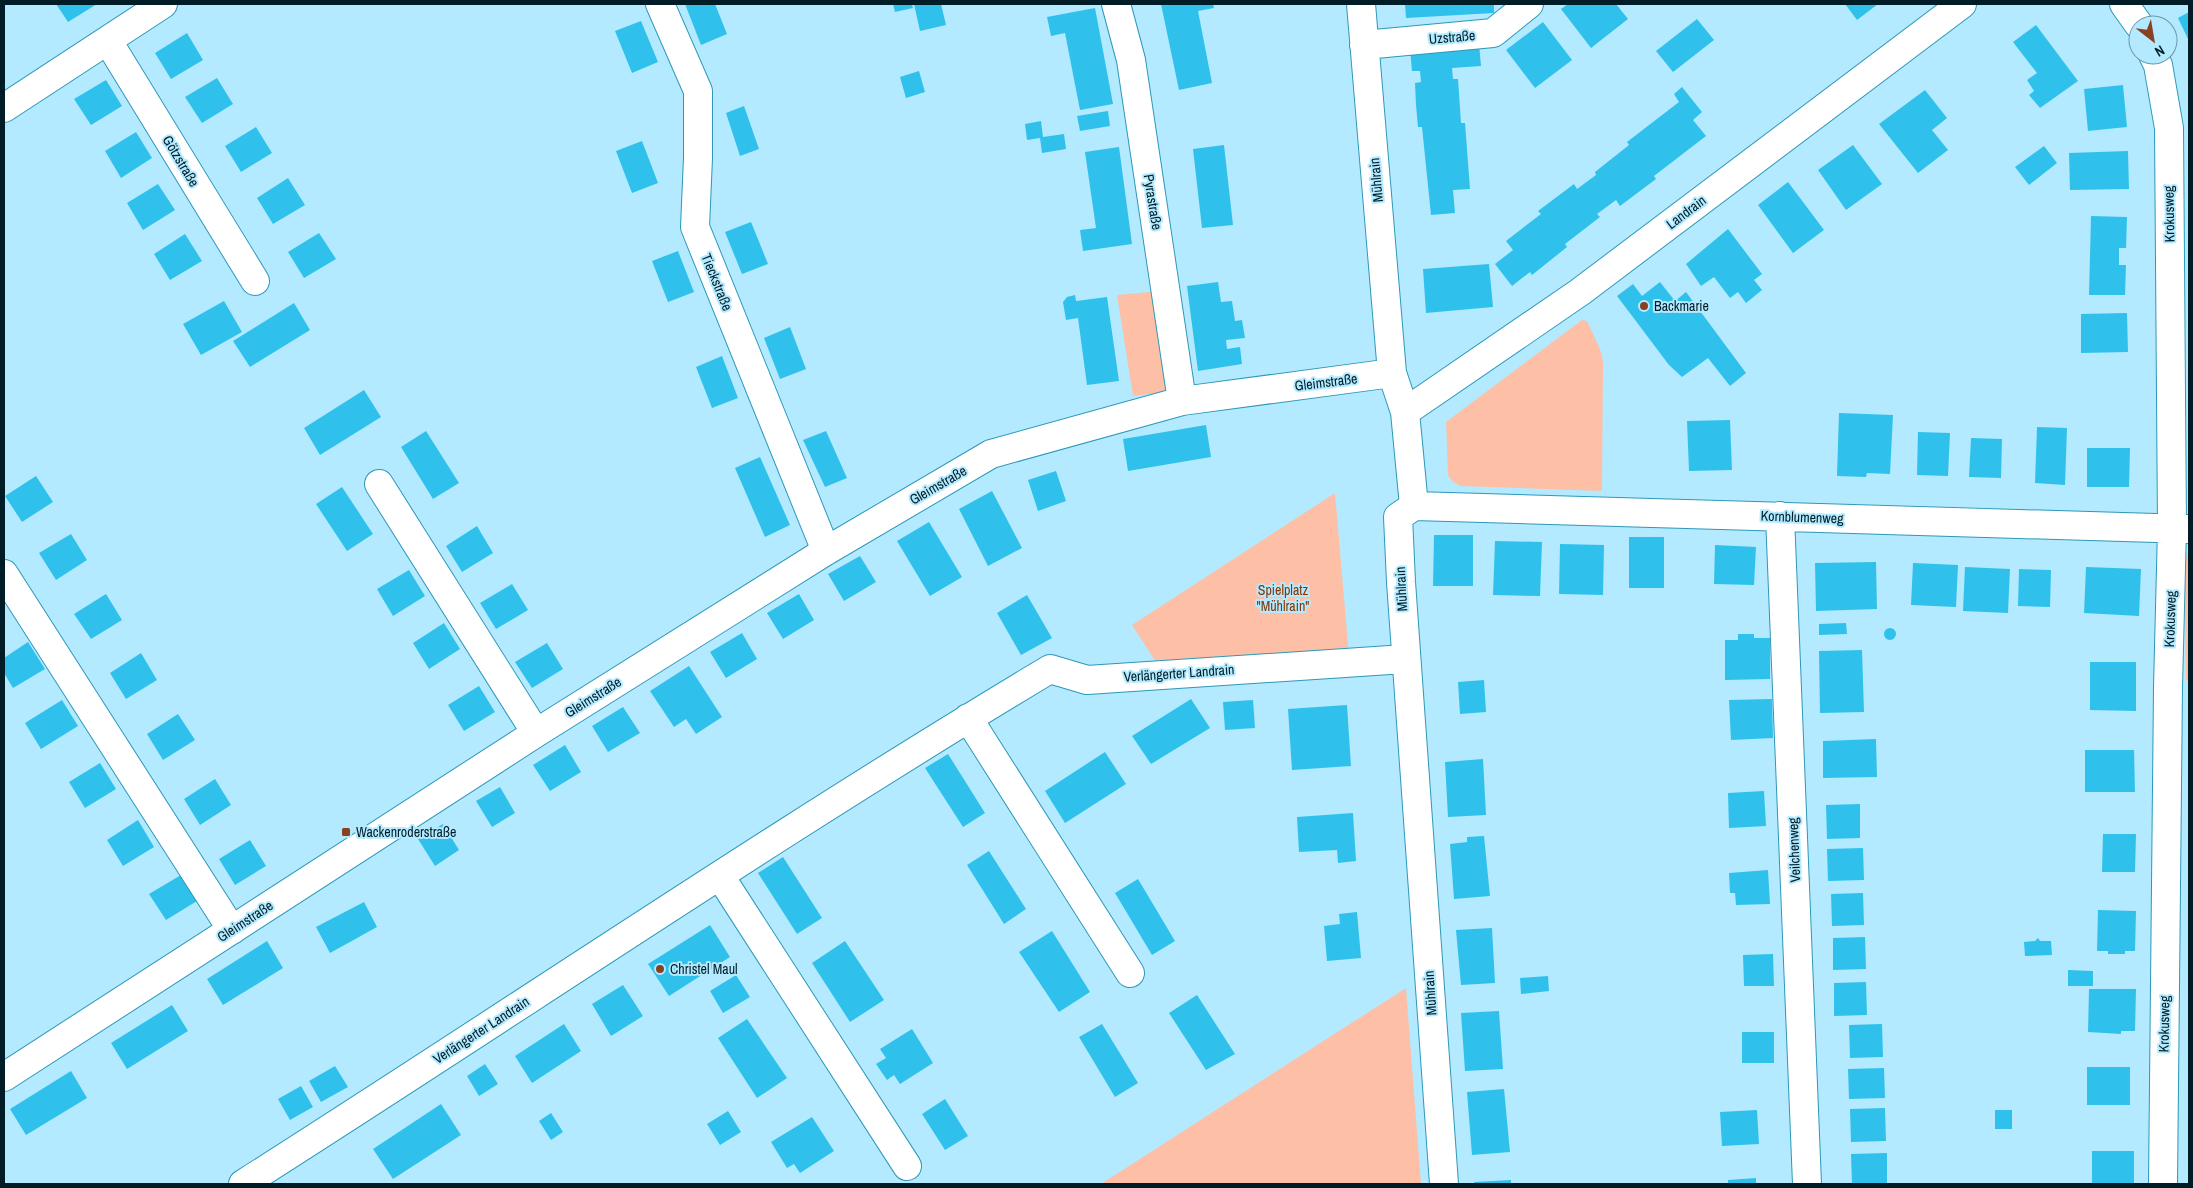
<svg xmlns="http://www.w3.org/2000/svg" width="2193" height="1188" font-family="'Archivo Narrow',sans-serif">
<style>
.green{fill:#fdc0a7}
.building{fill:#2fc1ec}
.lines{fill:none;stroke-linecap:round;stroke-linejoin:round}
.minor-casing{stroke:#2d98b9;stroke-width:30}
.minor{stroke:#fff;stroke-width:28}
.poi-dot{fill:#894221;stroke:#b3eaff;stroke-width:2}
.labels{text-anchor:middle;stroke-width:4;stroke-linejoin:round;paint-order:stroke}
.street-label{font-size:14px;fill:#001d27;stroke:#b3eaff}
.poi-label{font-size:14px;fill:#001d27;stroke:#b3eaff;text-anchor:start}
.park-label{font-size:14px;fill:#893300;stroke:#b3eaff}
</style>
<rect width="100%" height="100%" fill="#b3eaff"/>
<path class="green" d="M 1159,291 L 1172,391 L 1133,396 L 1117,295 Z
M 1582,320 L 1587,321 L 1600,349 L 1603,361 L 1602,491 L 1460,486 L 1452,481 L 1448,475 L 1446,422 Z
M 1335,493 L 1349,656 L 1158,665 L 1132,625 Z
M 2189,550 L 2189,680 L 2186,681 L 2184,561 Z
M 1406,988 L 1421,1184 L 1101,1184 L 1381,1004 Z"/>
<path class="building" d="M 56,4 L 97,4 L 68,22 Z
M 685,4 L 715,4 L 727,34 L 701,45 Z
M 893,4 L 912,4 L 913,8 L 895,12 Z
M 914,4 L 941,4 L 946,25 L 920,31 Z
M 1161,4 L 1213,4 L 1214,8 L 1198,11 L 1212,83 L 1179,90 Z
M 1405,4 L 1494,4 L 1494,13 L 1406,18 Z
M 1568,4 L 1616,4 L 1628,19 L 1591,48 L 1561,9 Z
M 1845,4 L 1878,4 L 1857,20 Z
M 1095,8 L 1113,104 L 1080,110 L 1065,33 L 1051,36 L 1047,17 Z
M 2189,12 L 2189,41 L 2178,18 Z
M 1697,19 L 1714,40 L 1673,72 L 1656,51 Z
M 641,21 L 658,62 L 632,73 L 615,31 Z
M 1543,22 L 1572,60 L 1535,88 L 1506,50 Z
M 2036,25 L 2078,81 L 2040,108 L 2029,95 L 2034,91 L 2027,80 L 2037,73 L 2013,42 Z
M 187,33 L 203,60 L 171,79 L 155,53 Z
M 1479,44 L 1481,66 L 1452,68 L 1453,79 L 1458,79 L 1461,123 L 1465,123 L 1470,189 L 1453,190 L 1455,213 L 1431,215 L 1422,127 L 1418,127 L 1416,105 L 1415,83 L 1421,82 L 1420,71 L 1412,71 L 1410,49 Z
M 919,71 L 925,92 L 906,98 L 900,77 Z
M 217,78 L 233,104 L 202,123 L 185,97 Z
M 106,80 L 122,106 L 91,125 L 74,99 Z
M 2123,85 L 2127,127 L 2088,131 L 2084,89 Z
M 1682,87 L 1702,112 L 1693,120 L 1706,136 L 1654,176 L 1656,179 L 1620,206 L 1616,200 L 1597,214 L 1600,217 L 1565,244 L 1567,247 L 1532,275 L 1530,272 L 1512,286 L 1495,264 L 1513,250 L 1506,241 L 1541,214 L 1538,211 L 1574,184 L 1577,189 L 1596,175 L 1595,172 L 1629,145 L 1627,142 L 1679,102 L 1674,94 Z
M 1925,90 L 1947,118 L 1932,130 L 1948,150 L 1918,173 L 1879,124 Z
M 744,106 L 759,149 L 740,156 L 726,113 Z
M 1108,111 L 1110,126 L 1080,131 L 1077,116 Z
M 1041,121 L 1043,137 L 1064,134 L 1066,149 L 1042,153 L 1040,138 L 1027,140 L 1025,124 Z
M 256,127 L 272,153 L 241,172 L 225,146 Z
M 136,132 L 152,158 L 121,178 L 105,151 Z
M 642,141 L 658,183 L 632,193 L 616,151 Z
M 1224,145 L 1233,225 L 1202,228 L 1193,149 Z
M 1853,145 L 1882,184 L 1846,210 L 1818,170 Z
M 2044,146 L 2057,163 L 2029,185 L 2015,167 Z
M 1119,147 L 1132,244 L 1083,251 L 1080,230 L 1096,228 L 1085,152 Z
M 2128,151 L 2129,189 L 2070,190 L 2069,153 Z
M 288,178 L 305,205 L 273,224 L 257,198 Z
M 1788,182 L 1824,230 L 1793,253 L 1758,205 Z
M 158,184 L 175,210 L 143,230 L 127,203 Z
M 2091,216 L 2127,217 L 2126,248 L 2119,248 L 2119,265 L 2126,265 L 2125,295 L 2089,295 Z
M 751,222 L 768,264 L 742,274 L 725,232 Z
M 1728,229 L 1762,274 L 1754,280 L 1762,290 L 1746,303 L 1738,292 L 1730,298 L 1714,277 L 1701,286 L 1686,264 Z
M 319,233 L 336,259 L 304,278 L 288,252 Z
M 185,234 L 202,261 L 170,280 L 154,254 Z
M 678,251 L 694,292 L 668,302 L 652,261 Z
M 1489,264 L 1493,307 L 1426,313 L 1423,269 Z
M 1218,282 L 1221,302 L 1232,301 L 1235,321 L 1242,320 L 1245,338 L 1226,340 L 1227,349 L 1240,347 L 1242,364 L 1198,371 L 1187,286 Z
M 1660,282 L 1675,301 L 1686,292 L 1746,373 L 1730,386 L 1708,358 L 1682,377 L 1669,365 L 1617,296 L 1633,284 L 1642,296 Z
M 1075,295 L 1076,301 L 1107,297 L 1119,381 L 1087,385 L 1078,318 L 1066,320 L 1063,302 L 1067,297 Z
M 224,301 L 242,332 L 201,355 L 183,324 Z
M 294,303 L 310,330 L 250,367 L 233,341 Z
M 2127,313 L 2128,352 L 2081,353 L 2081,314 Z
M 790,327 L 806,369 L 780,379 L 764,338 Z
M 722,356 L 738,398 L 712,408 L 696,367 Z
M 364,390 L 381,417 L 320,455 L 304,428 Z
M 1839,413 L 1893,415 L 1890,474 L 1867,473 L 1866,477 L 1837,476 Z
M 1730,420 L 1732,470 L 1689,471 L 1687,421 Z
M 1206,425 L 1211,457 L 1128,471 L 1123,439 Z
M 2037,427 L 2067,428 L 2065,485 L 2035,483 Z
M 426,431 L 459,483 L 433,499 L 401,447 Z
M 826,431 L 847,478 L 825,487 L 803,440 Z
M 1918,432 L 1950,433 L 1948,476 L 1917,475 Z
M 1971,438 L 2002,439 L 2001,478 L 1969,477 Z
M 2087,448 L 2130,448 L 2129,487 L 2087,487 Z
M 760,457 L 790,525 L 765,537 L 735,468 Z
M 1056,471 L 1066,501 L 1038,511 L 1028,480 Z
M 36,476 L 53,502 L 22,522 L 5,496 Z
M 342,487 L 373,534 L 347,551 L 316,504 Z
M 992,491 L 1022,548 L 988,566 L 959,509 Z
M 929,522 L 962,577 L 930,596 L 897,541 Z
M 477,526 L 493,553 L 462,572 L 446,546 Z
M 71,534 L 87,560 L 56,580 L 39,553 Z
M 1434,535 L 1473,535 L 1473,586 L 1433,586 Z
M 1629,537 L 1664,537 L 1664,588 L 1629,588 Z
M 1495,541 L 1542,542 L 1540,596 L 1493,595 Z
M 1560,544 L 1604,545 L 1603,595 L 1559,594 Z
M 1715,545 L 1756,547 L 1754,585 L 1714,584 Z
M 860,556 L 876,582 L 844,601 L 828,574 Z
M 1876,562 L 1877,609 L 1816,611 L 1815,563 Z
M 1913,563 L 1958,565 L 1956,607 L 1911,605 Z
M 1965,567 L 2010,569 L 2008,613 L 1963,611 Z
M 2086,567 L 2141,569 L 2139,616 L 2084,613 Z
M 2019,569 L 2051,570 L 2050,607 L 2018,606 Z
M 409,570 L 425,596 L 393,616 L 377,589 Z
M 512,584 L 528,610 L 496,629 L 480,603 Z
M 106,594 L 122,620 L 91,639 L 74,614 Z
M 799,594 L 814,620 L 783,639 L 767,613 Z
M 1027,595 L 1052,638 L 1021,655 L 997,613 Z
M 444,623 L 460,649 L 429,669 L 413,643 Z
M 1846,623 L 1847,634 L 1819,635 L 1819,624 Z
M1884 634a6 6 0 1 1 12 0a6 6 0 1 1-12 0Z
M 742,633 L 757,659 L 726,678 L 710,652 Z
M 1738,634 L 1754,634 L 1754,638 L 1770,638 L 1770,679 L 1725,680 L 1725,640 L 1738,640 Z
M 28,642 L 45,669 L 13,688 L 4,673 L 4,658 Z
M 547,643 L 563,669 L 532,688 L 515,662 Z
M 1862,650 L 1864,712 L 1820,713 L 1819,651 Z
M 141,653 L 157,680 L 126,699 L 110,673 Z
M 2090,662 L 2136,662 L 2136,711 L 2090,710 Z
M 689,666 L 722,717 L 696,734 L 686,719 L 674,727 L 650,691 Z
M 1484,680 L 1486,712 L 1460,714 L 1458,682 Z
M 479,686 L 495,712 L 464,731 L 448,705 Z
M 1191,699 L 1210,728 L 1151,764 L 1132,736 Z
M 1772,699 L 1773,738 L 1731,740 L 1729,700 Z
M 62,700 L 78,726 L 41,749 L 25,723 Z
M 1253,700 L 1255,728 L 1225,730 L 1223,702 Z
M 1347,705 L 1351,766 L 1292,770 L 1288,709 Z
M 623,707 L 640,733 L 608,752 L 592,726 Z
M 178,714 L 195,740 L 163,760 L 147,734 Z
M 1876,739 L 1877,777 L 1823,778 L 1823,741 Z
M 565,745 L 581,772 L 550,791 L 533,765 Z
M 2085,750 L 2134,750 L 2135,792 L 2085,792 Z
M 1105,752 L 1126,784 L 1065,823 L 1045,791 Z
M 948,754 L 985,813 L 963,827 L 925,768 Z
M 1483,759 L 1486,815 L 1448,817 L 1445,762 Z
M 100,763 L 116,789 L 85,808 L 69,782 Z
M 215,779 L 231,805 L 200,825 L 184,799 Z
M 500,787 L 515,813 L 492,827 L 476,801 Z
M 1764,791 L 1766,826 L 1729,828 L 1728,793 Z
M 1860,804 L 1860,838 L 1827,839 L 1826,805 Z
M 1353,813 L 1356,861 L 1338,863 L 1337,850 L 1299,852 L 1297,817 Z
M 138,820 L 154,847 L 123,866 L 107,840 Z
M 443,824 L 459,850 L 435,866 L 418,839 Z
M 2103,834 L 2136,834 L 2135,872 L 2102,872 Z
M 1484,836 L 1490,896 L 1454,899 L 1450,844 L 1467,842 L 1467,837 Z
M 250,840 L 266,866 L 235,885 L 219,859 Z
M 1863,848 L 1864,880 L 1828,881 L 1827,849 Z
M 989,851 L 1026,909 L 1004,924 L 967,865 Z
M 783,857 L 822,918 L 797,934 L 758,873 Z
M 1768,870 L 1770,904 L 1736,905 L 1735,893 L 1730,893 L 1729,873 Z
M 181,875 L 197,901 L 166,920 L 149,894 Z
M 1138,879 L 1175,941 L 1152,955 L 1115,893 Z
M 1863,893 L 1864,925 L 1832,926 L 1831,894 Z
M 364,902 L 377,927 L 330,953 L 316,927 Z
M 2098,910 L 2136,911 L 2135,951 L 2125,951 L 2125,954 L 2108,954 L 2108,951 L 2097,951 Z
M 1357,912 L 1361,958 L 1327,961 L 1324,926 L 1340,924 L 1339,914 Z
M 710,925 L 730,957 L 669,996 L 648,964 Z
M 1492,928 L 1495,983 L 1461,985 L 1456,930 Z
M 1052,931 L 1090,992 L 1059,1012 L 1019,952 Z
M 1865,937 L 1866,969 L 1833,970 L 1833,938 Z
M 2038,938 L 2040,941 L 2051,941 L 2052,955 L 2025,956 L 2024,942 L 2035,941 Z
M 267,941 L 283,968 L 223,1005 L 207,979 Z
M 845,941 L 884,1000 L 850,1022 L 812,963 Z
M 1773,954 L 1774,986 L 1744,986 L 1743,955 Z
M 2068,970 L 2093,971 L 2093,986 L 2068,986 Z
M 736,975 L 750,997 L 723,1013 L 710,991 Z
M 1548,976 L 1549,991 L 1521,994 L 1520,978 Z
M 1866,982 L 1867,1015 L 1834,1016 L 1834,983 Z
M 623,985 L 643,1016 L 611,1036 L 592,1004 Z
M 2089,989 L 2136,989 L 2135,1031 L 2121,1031 L 2121,1034 L 2088,1032 Z
M 1197,995 L 1235,1054 L 1206,1070 L 1169,1013 Z
M 172,1005 L 188,1031 L 127,1069 L 111,1043 Z
M 1499,1011 L 1503,1069 L 1465,1071 L 1461,1013 Z
M 747,1019 L 787,1078 L 757,1098 L 718,1038 Z
M 564,1024 L 581,1051 L 532,1083 L 515,1056 Z
M 1102,1024 L 1138,1083 L 1115,1097 L 1079,1037 Z
M 1882,1024 L 1883,1057 L 1850,1058 L 1849,1025 Z
M 912,1029 L 933,1063 L 900,1084 L 894,1075 L 887,1080 L 876,1064 L 886,1058 L 880,1049 Z
M 1742,1032 L 1774,1032 L 1774,1063 L 1742,1063 Z
M 485,1064 L 498,1084 L 479,1096 L 467,1076 Z
M 335,1066 L 348,1087 L 321,1102 L 309,1081 Z
M 2087,1067 L 2130,1067 L 2130,1105 L 2087,1105 Z
M 1884,1068 L 1885,1098 L 1849,1099 L 1848,1069 Z
M 71,1071 L 87,1098 L 26,1135 L 10,1109 Z
M 301,1086 L 313,1107 L 290,1120 L 278,1099 Z
M 1504,1089 L 1510,1152 L 1472,1155 L 1467,1092 Z
M 945,1099 L 968,1136 L 945,1150 L 922,1114 Z
M 441,1104 L 461,1135 L 393,1179 L 373,1149 Z
M 1885,1108 L 1886,1141 L 1851,1142 L 1850,1109 Z
M 1757,1110 L 1759,1144 L 1722,1146 L 1720,1112 Z
M 1995,1110 L 2012,1110 L 2012,1129 L 1995,1129 Z
M 728,1111 L 741,1132 L 720,1145 L 707,1124 Z
M 551,1113 L 563,1132 L 551,1140 L 539,1121 Z
M 812,1117 L 834,1151 L 800,1173 L 794,1164 L 787,1168 L 771,1142 Z
M 2092,1151 L 2134,1151 L 2134,1184 L 2092,1184 Z
M 1887,1153 L 1887,1184 L 1852,1184 L 1851,1154 Z
M 1756,1178 L 1756,1184 L 1728,1184 L 1728,1180 Z
M 1511,1180 L 1511,1184 L 1474,1184 L 1474,1182 Z"/>
<g class="lines">
<defs>
<path id="minor" d="M 660,4 L 698,91 L 698,158 L 695,227 L 826,551
M 1116,4 L 1131,60 L 1182,401
M 1361,4 L 1392,373 L 1405,412 L 1414,506
M 2124,4 L 2139,25
M 108,41 L 255,281
M 1364,45 L 1493,33 L 1529,4
M 2153,55 L 2158,65 L 2169,128 L 2172,528 L 2168,687 L 2163,1184
M 4,108 L 163,4
M 1405,412 L 1580,292 L 1962,4
M 379,484 L 536,733
M 1414,506 L 2189,529
M 1414,506 L 1398,517 L 1401,582 L 1444,1184
M 1780,516 L 1807,1184
M 4,574 L 232,930
M 968,718 L 1130,973
M 720,876 L 907,1166
M 4,1077 L 536,733 L 826,551 L 991,454 L 1182,401 L 1392,373
M 243,1184 C 512,1013 776,833 1050,669 L 1087,680 L 1405,659"/>
</defs>
<use href="#minor" class="minor-casing"/>
<use href="#minor" class="minor"/>
</g>
<g class="poi-dot">
<circle cx="1644" cy="306" r="5"/>
<rect x="341" y="827" width="10" height="10" rx="2.5"/>
<circle cx="660" cy="969" r="5"/>
</g>
<g class="labels">
<g class="street-label">
<text transform="translate(1452 37) rotate(-5)" y="5">Uzstraße</text>
<text transform="translate(181 161) rotate(59)" y="5">Götzstraße</text>
<text transform="translate(1376 180) rotate(-95)" y="5">Mühlrain</text>
<text transform="translate(1153 202) rotate(81)" y="5">Pyrastraße</text>
<text transform="translate(1686 212) rotate(-37)" y="5">Landrain</text>
<text transform="translate(2169 214) rotate(-91)" y="5">Krokusweg</text>
<text transform="translate(717 282) rotate(68)" y="5">Tieckstraße</text>
<text transform="translate(1326 382) rotate(-7)" y="5">Gleimstraße</text>
<text transform="translate(938 485) rotate(-30)" y="5">Gleimstraße</text>
<text transform="translate(1802 517) rotate(2)" y="5">Kornblumenweg</text>
<text transform="translate(1401 589) rotate(-93)" y="5">Mühlrain</text>
<text transform="translate(2170 619) rotate(-88)" y="5">Krokusweg</text>
<text transform="translate(1179 673) rotate(-4)" y="5">Verlängerter Landrain</text>
<text transform="translate(593 697) rotate(-32)" y="5">Gleimstraße</text>
<text transform="translate(1794 850) rotate(-92)" y="5">Veilchenweg</text>
<text transform="translate(245 921) rotate(-33)" y="5">Gleimstraße</text>
<text transform="translate(1430 993) rotate(-94)" y="5">Mühlrain</text>
<text transform="translate(2164 1024) rotate(-89)" y="5">Krokusweg</text>
<text transform="translate(481 1030) rotate(-33)" y="5">Verlängerter Landrain</text>
</g>
<g class="poi-label">
<text x="1654" y="311">Backmarie</text>
<text x="356" y="837">Wackenroderstraße</text>
<text x="670" y="974">Christel Maul</text>
</g>
<g class="park-label">
<text x="1283" y="595">Spielplatz<tspan x="1283" dy="16">"Mühlrain"</tspan></text>
</g>
</g>
<rect width="2193" height="1188" fill="none" stroke="#001d27" stroke-width="10"/>
<g transform="translate(2153 40) rotate(149)"><circle r="24" fill="#b3eaff" stroke="#6b98a9"/>
<path d="M0-4L9 19L0 12L-9 19Z" fill="#894221"/>
<text y="-8" font-size="14" font-weight="bold" text-anchor="middle" fill="#001d27">N</text>
</g>
</svg>
